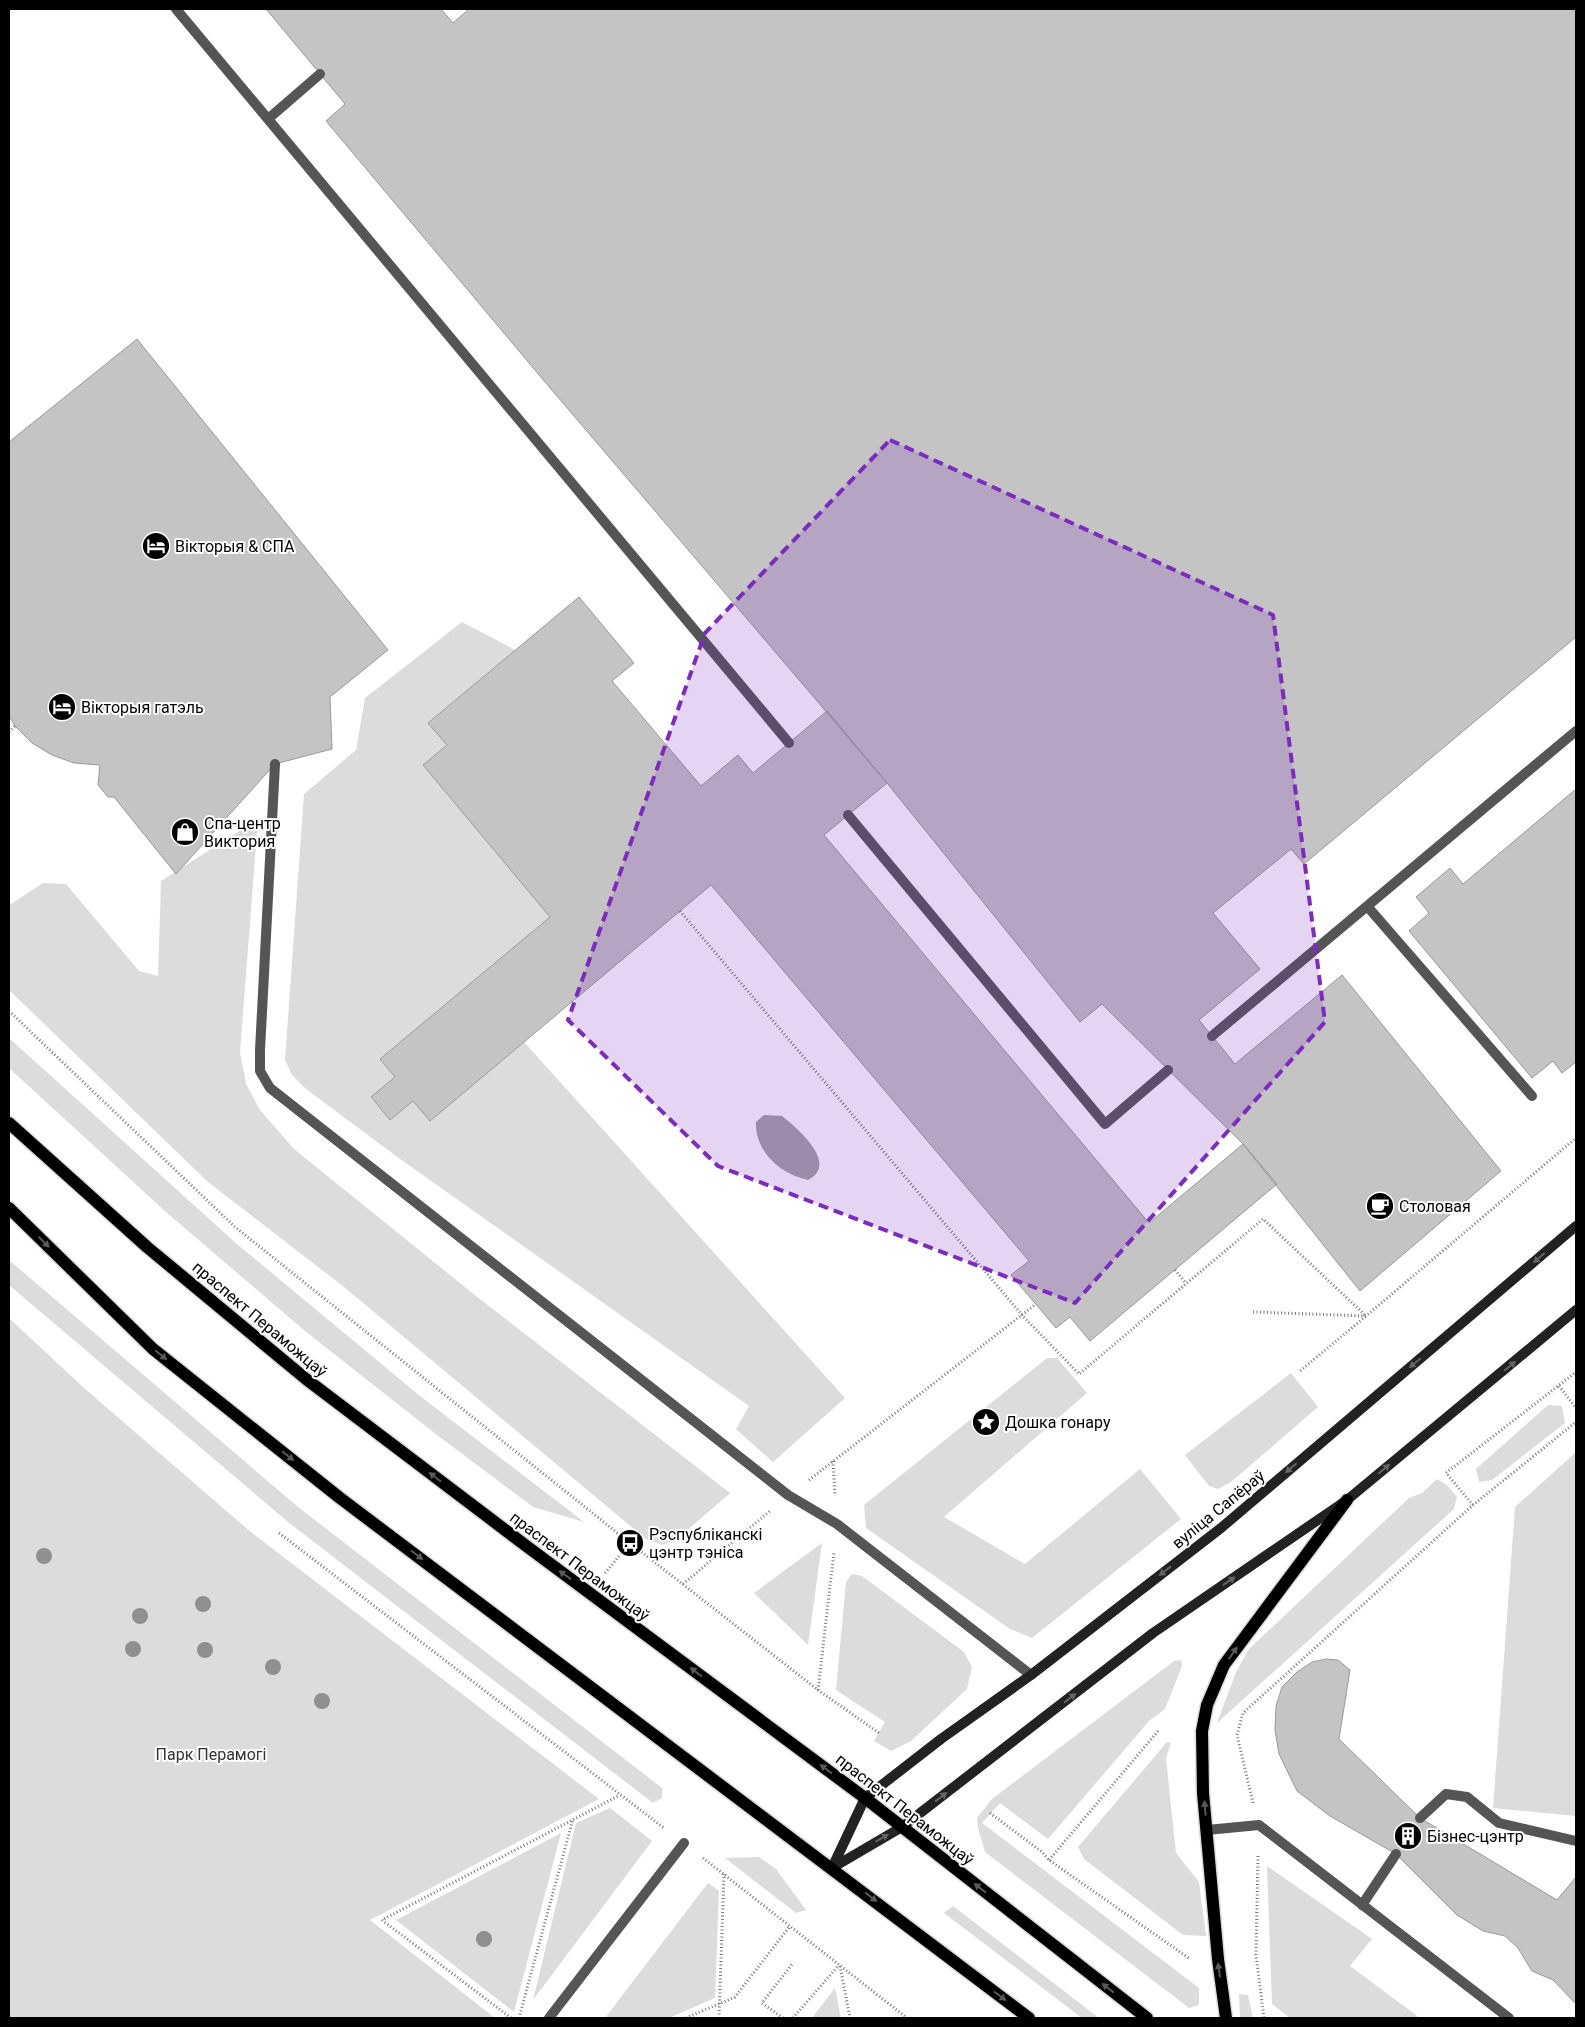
<svg xmlns="http://www.w3.org/2000/svg" width="1585" height="2027" font-family="Roboto,sans-serif">
<style>
.green{fill:#dcdcdc}
.water{fill:#a3a3a3}
.building{fill:#c4c4c4;stroke:#999}
.lines{fill:none;stroke-linecap:round;stroke-linejoin:round}
.primary-casing{stroke:#dbdbdb;stroke-width:15}
.path{stroke:#777;stroke-width:3;stroke-dasharray:1 2.5;stroke-linecap:butt}
.lane{stroke:#555;stroke-width:10}
.secondary{stroke:#222;stroke-width:10}
.primary{stroke:#000;stroke-width:12}
.tree{fill:#8f8f8f}
.oneway{fill:#595959}
.oneway2{fill:#646464}
.marked{fill:#7b2cbf;fill-opacity:0.2;stroke:#7b2cbf;stroke-width:4;stroke-dasharray:10 6;stroke-linejoin:round}
.labels{text-anchor:middle;stroke-width:4;stroke-linejoin:round;paint-order:stroke}
.poi-label{font-size:16px;fill:#000;stroke:#fff;text-anchor:start}
.street-label{font-size:16px;fill:#000;stroke:#fff}
.park-label{font-size:16px;fill:#333;stroke:#fff}
</style>
<rect width="100%" height="100%" fill="#fff"/>
<path class="green" d="M 462,622 L 515,650 L 428,723 L 447,745 L 423,765 L 550,917 L 380,1059 L 395,1077 L 371,1098 L 390,1120 L 413,1101 L 430,1121 L 524,1042 L 845,1398 L 773,1462 L 736,1429 L 749,1406 L 396,1156 L 306,1089 L 292,1075 L 285,1060 L 304,794 L 356,750 L 365,698 Z
M 258,819 L 240,1052 L 246,1084 L 260,1110 L 294,1149 L 476,1296 L 730,1493 L 676,1540 L 662,1545 L 646,1539 L 344,1287 L 208,1182 L 9,990 L 9,901 L 11,904 L 43,883 L 66,884 L 139,971 L 158,976 L 161,881 Z
M 9,1038 L 237,1244 L 420,1396 L 584,1522 L 533,1507 L 437,1435 L 305,1331 L 166,1212 L 9,1068 Z
M 9,1260 L 298,1507 L 662,1788 L 662,1798 L 653,1803 L 288,1522 L 9,1285 Z
M 9,1318 L 84,1388 L 252,1533 L 599,1799 L 370,1920 L 495,2018 L 9,2018 Z
M 1047,1358 L 1057,1358 L 1087,1393 L 944,1517 L 1025,1564 L 1140,1469 L 1181,1519 L 1032,1638 L 1010,1629 L 866,1528 L 864,1505 Z
M 1291,1373 L 1318,1407 L 1231,1482 L 1218,1489 L 1209,1486 L 1185,1455 Z
M 1548,1405 L 1562,1406 L 1565,1423 L 1492,1480 L 1479,1482 L 1476,1469 Z
M 1576,1452 L 1576,1816 L 1493,1808 L 1515,1507 Z
M 1437,1479 L 1448,1486 L 1457,1497 L 1454,1509 L 1217,1723 L 1236,1672 L 1249,1649 L 1409,1498 L 1422,1493 Z
M 822,1543 L 808,1645 L 754,1593 Z
M 852,1574 L 862,1576 L 964,1652 L 972,1667 L 967,1689 L 911,1741 L 891,1751 L 874,1741 L 885,1722 L 836,1690 L 846,1582 Z
M 1181,1660 L 1182,1666 L 1165,1709 L 1149,1721 L 1048,1839 L 1000,1803 L 982,1823 L 1199,1988 L 1199,2005 L 1189,2008 L 985,1852 L 978,1828 L 977,1818 L 992,1799 L 1174,1661 Z
M 1167,1742 L 1171,1743 L 1166,1758 L 1176,1853 L 1199,1882 L 1206,1936 L 1183,1935 L 1084,1859 L 1078,1847 Z
M 610,1808 L 652,1841 L 533,2000 L 576,1823 Z
M 561,1833 L 514,2012 L 396,1920 Z
M 759,1857 L 776,1869 L 806,1910 L 796,1913 L 725,1858 Z
M 1267,1866 L 1372,1939 L 1350,1966 L 1420,2018 L 1290,2018 L 1272,2004 Z
M 708,1883 L 719,1891 L 715,1998 L 669,2018 L 605,2018 Z
M 953,1906 L 1099,2018 L 1082,2018 L 944,1913 Z
M 835,1988 L 841,2018 L 812,2018 Z
M 1239,1994 L 1248,1995 L 1253,2018 L 1240,2018 Z"/>
<path class="water" d="M 764,1115 L 782,1116 C 796,1127 840,1164 808,1180 C 780,1174 755,1152 756,1122 Z"/>
<path class="building" d="M 266,9 L 441,9 L 453,23 L 469,9 L 1576,9 L 1576,637 L 1304,864 L 1291,849 L 1213,913 L 1260,969 L 1199,1020 L 1235,1064 L 1342,975 L 1501,1171 L 1360,1291 L 1243,1144 L 1102,1004 L 1080,1022 L 887,783 L 545,382 L 326,121 L 345,104 Z
M 137,339 L 388,650 L 330,697 L 332,749 L 275,764 L 176,874 L 114,797 L 108,797 L 98,785 L 100,765 L 74,763 L 52,755 L 32,743 L 15,726 L 9,716 L 9,442 Z
M 579,597 L 634,663 L 612,681 L 701,786 L 738,755 L 753,773 L 827,711 L 887,783 L 824,835 L 1149,1223 L 1243,1144 L 1277,1184 L 1090,1341 L 1070,1317 L 1056,1328 L 1011,1275 L 1029,1261 L 711,885 L 430,1121 L 413,1101 L 390,1120 L 371,1097 L 395,1077 L 380,1059 L 550,917 L 423,765 L 447,745 L 428,723 Z
M 1576,789 L 1576,1062 L 1562,1073 L 1553,1061 L 1532,1078 L 1409,931 L 1429,913 L 1416,897 L 1450,868 L 1463,884 Z
M 1326,1659 L 1338,1660 L 1350,1670 L 1339,1739 L 1420,1818 L 1557,1900 L 1576,1877 L 1576,2004 L 1553,1980 L 1532,1971 L 1518,1948 L 1505,1936 L 1483,1931 L 1457,1915 L 1396,1854 L 1330,1816 L 1297,1791 L 1279,1754 L 1275,1730 L 1276,1706 L 1282,1687 L 1297,1672 L 1312,1662 Z"/>
<g class="lines">
<defs>
<path id="primary" d="M 9,1123 L 147,1247 L 306,1379 L 525,1545 L 865,1798 L 1147,2018
M 9,1208 L 153,1349 L 340,1498 L 1029,2018
M 1226,2018 L 1218,1959 L 1203,1793 L 1202,1731 L 1207,1705 L 1224,1665 L 1347,1500"/>
</defs>
<use href="#primary" class="primary-casing"/>
<path class="path" d="M 9,732 L 15,726
M 680,911 L 1022,1315 L 1079,1374 L 1263,1219 L 1366,1316 L 1299,1372
M 9,1011 L 235,1227 L 630,1543 L 818,1690 L 879,1733
M 1175,1270 L 1186,1283
M 1253,1312 L 1366,1316 L 1576,1138
M 1559,1386 L 1576,1408
M 833,1461 L 835,1496
M 809,1480 L 1036,1304
M 1473,1505 L 1446,1473 L 1576,1372
M 279,1533 L 664,1828
M 605,1573 L 630,1543
M 683,1584 L 771,1510
M 818,1690 L 834,1552
M 1253,1803 L 1237,1735 L 1243,1713 L 1473,1505 L 1576,1422
M 990,1813 L 1042,1852 L 1049,1860 L 1190,1959
M 1258,1856 L 1256,1955 L 1264,2018
M 703,1858 L 907,2018
M 1049,1860 L 1159,1730
M 840,1966 L 850,2018
M 511,2018 L 382,1920 L 620,1795
M 519,2018 L 573,1819
M 686,2018 L 735,1997 L 790,1926
M 719,2018 L 724,1874
M 783,2018 L 762,2003 L 793,1963
M 793,2018 L 839,1965"/>
<path class="lane" d="M 176,9 L 789,743
M 268,119 L 320,74
M 275,764 L 260,1050 L 260,1071 L 270,1088 L 788,1495 L 837,1524 L 1031,1675
M 848,815 L 1105,1124 L 1168,1070
M 1367,906 L 1532,1096
M 1212,1036 L 1576,731
M 1420,1818 L 1446,1794 L 1467,1797 L 1499,1823 L 1576,1841
M 1207,1830 L 1259,1825 L 1509,2018
M 1362,1905 L 1396,1854
M 549,2018 L 684,1843"/>
<path class="secondary" d="M 832,1868 L 865,1798 L 941,1739 L 1031,1675 L 1221,1528 L 1576,1226
M 832,1868 L 902,1827 L 1153,1633 L 1347,1500 L 1576,1310"/>
<use href="#primary" class="primary"/>
</g>
<g class="tree">
<circle cx="44" cy="1556" r="8"/>
<circle cx="203" cy="1604" r="8"/>
<circle cx="140" cy="1616" r="8"/>
<circle cx="133" cy="1649" r="8"/>
<circle cx="205" cy="1650" r="8"/>
<circle cx="273" cy="1667" r="8"/>
<circle cx="322" cy="1701" r="8"/>
<circle cx="484" cy="1939" r="8"/>
</g>
<defs><path id="oneway-solid" d="M-6-.8H1V-3.2L6.5 0L1 3.2V.8H-6Z" transform="scale(1.25)"/></defs>
<g class="oneway">
<use href="#oneway-solid" transform="translate(44 1242) rotate(44)"/>
<use href="#oneway-solid" transform="translate(161 1355) rotate(39)"/>
<use href="#oneway-solid" transform="translate(288 1456) rotate(39)"/>
<use href="#oneway-solid" transform="translate(435 1477) rotate(-143)"/>
<use href="#oneway-solid" transform="translate(417 1555) rotate(37)"/>
<use href="#oneway-solid" transform="translate(565 1575) rotate(-144)"/>
<use href="#oneway-solid" transform="translate(1233 1653) rotate(-56)"/>
<use href="#oneway-solid" transform="translate(696 1672) rotate(-143)"/>
<use href="#oneway-solid" transform="translate(826 1769) rotate(-143)"/>
<use href="#oneway-solid" transform="translate(1205 1808) rotate(-95)"/>
<use href="#oneway-solid" transform="translate(980 1888) rotate(-142)"/>
<use href="#oneway-solid" transform="translate(871 1897) rotate(37)"/>
<use href="#oneway-solid" transform="translate(1219 1970) rotate(-98)"/>
<use href="#oneway-solid" transform="translate(1108 1988) rotate(-142)"/>
<use href="#oneway-solid" transform="translate(1000 1996) rotate(37)"/>
</g>
<g class="oneway2">
<use href="#oneway-solid" transform="translate(1539 1258) rotate(139)"/>
<use href="#oneway-solid" transform="translate(1415 1363) rotate(140)"/>
<use href="#oneway-solid" transform="translate(1510 1366) rotate(-40)"/>
<use href="#oneway-solid" transform="translate(1291 1468) rotate(140)"/>
<use href="#oneway-solid" transform="translate(1384 1469) rotate(-40)"/>
<use href="#oneway-solid" transform="translate(1165 1571) rotate(142)"/>
<use href="#oneway-solid" transform="translate(1229 1581) rotate(-34)"/>
<use href="#oneway-solid" transform="translate(1070 1698) rotate(-38)"/>
<use href="#oneway-solid" transform="translate(941 1797) rotate(-38)"/>
<use href="#oneway-solid" transform="translate(882 1838) rotate(-30)"/>
</g>
<path class="marked" d="M 890,440 L 1273,615 L 1325,1022 L 1075,1303 L 718,1166 L 568,1020 L 705,633 Z"/>
<defs>
<symbol id="hotel-disc" viewBox="-11 -11 22 22"><circle r="9.5" fill="#000" stroke="#fff"/><path d="M-6-4.5h1.5V1H6V5H4.5V3h-9V5H-6ZM-4 0a1.8 1.8 0 1 1 3.6 0ZM.5 0V-2.5h3Q6-2.5 6 0Z" fill="#fff"/></symbol>
<symbol id="shop-disc" viewBox="-11 -11 22 22"><circle r="9.5" fill="#000" stroke="#fff"/><path d="M-5-2.5h2.3a2.7 3.5 0 0 1 5.4 0H5L5.5 6h-11ZM-1.5-2.5h3a1.5 2.3 0 0 0-3 0Z" fill="#fff"/></symbol>
<symbol id="cafe-disc" viewBox="-11 -11 22 22"><circle r="9.5" fill="#000" stroke="#fff"/><path d="M-5.5-4.5H6V0H3Q3 3.5 0 3.5H-2.5Q-5.5 3.5-5.5 0ZM3-3.2v2h1.7v-2ZM-6 4.5H4V6H-6Z" fill="#fff"/></symbol>
<symbol id="sight-disc" viewBox="-11 -11 22 22"><circle r="9.5" fill="#000" stroke="#fff"/><path d="M0-6L1.8-2.2L6-1.7L2.9 1.2L3.7 5.4L0 3.3L-3.7 5.4L-2.9 1.2L-6-1.7L-1.8-2.2Z" fill="#fff"/></symbol>
<symbol id="bus-disc" viewBox="-11 -11 22 22"><circle r="9.5" fill="#000" stroke="#fff"/><path d="M-5-6H5V4H4V6H2V4H-2V6H-4V4H-5ZM-3.5-4V0h7V-4ZM-3.5 1.2v1.5H-2V1.2ZM2 1.2v1.5H3.5V1.2Z" fill="#fff"/></symbol>
<symbol id="building-disc" viewBox="-11 -11 22 22"><circle r="9.5" fill="#000" stroke="#fff"/><path d="M-4-6H4V6H1V3H-1V6H-4ZM-2.5-4.3h1.7v1.8h-1.7ZM.8-4.3h1.7v1.8H.8ZM-2.5-1h1.7V.8h-1.7ZM.8-1h1.7V.8H.8Z" fill="#fff"/></symbol>
</defs>
<g fill-rule="evenodd">
<use href="#hotel-disc" x="140" y="530" width="32" height="32"/>
<use href="#hotel-disc" x="46" y="691" width="32" height="32"/>
<use href="#shop-disc" x="169" y="816" width="32" height="32"/>
<use href="#cafe-disc" x="1364" y="1190" width="32" height="32"/>
<use href="#sight-disc" x="970" y="1406" width="32" height="32"/>
<use href="#bus-disc" x="614" y="1527" width="32" height="32"/>
<use href="#building-disc" x="1392" y="1820" width="32" height="32"/>
</g>
<g class="labels">
<g class="poi-label">
<text x="175" y="552">Вікторыя &amp; СПА</text>
<text x="81" y="713">Вікторыя гатэль</text>
<text x="204" y="829">Спа-центр<tspan x="204" dy="18">Виктория</tspan></text>
<text x="1399" y="1212">Столовая</text>
<text x="1005" y="1428">Дошка гонару</text>
<text x="649" y="1540">Рэспубліканскі<tspan x="649" dy="18">цэнтр тэніса</tspan></text>
<text x="1427" y="1842">Бізнес-цэнтр</text>
</g>
<g class="street-label">
<text transform="translate(260 1319) rotate(40)" y="6">праспект Пераможцаў</text>
<text transform="translate(1218 1509) rotate(-39)" y="6">вуліца Сапёраў</text>
<text transform="translate(580 1566) rotate(37)" y="6">праспект Пераможцаў</text>
<text transform="translate(905 1809) rotate(38)" y="6">праспект Пераможцаў</text>
</g>
<g class="park-label">
<text x="211" y="1760">Парк Перамогі</text>
</g>
</g>
<rect width="1585" height="2027" fill="none" stroke="#000000" stroke-width="20"/>
</svg>
